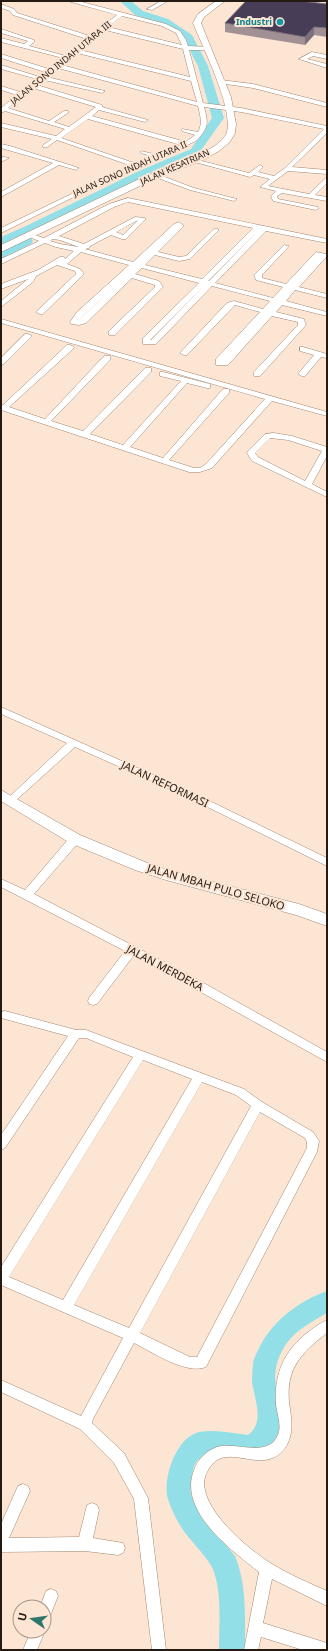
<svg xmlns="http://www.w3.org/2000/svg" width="328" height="1651" font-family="'Noto Sans',sans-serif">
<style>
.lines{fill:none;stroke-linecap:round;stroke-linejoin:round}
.river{fill:#92dfe8;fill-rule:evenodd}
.street-casing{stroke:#a18772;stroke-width:1}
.secondary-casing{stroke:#a18772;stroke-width:1}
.street{fill:#fff;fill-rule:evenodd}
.secondary{fill:#fff;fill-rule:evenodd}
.wall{fill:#a29194}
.shaded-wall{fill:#7e6f7c}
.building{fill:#483d56;stroke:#7e6f7c}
.culture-dot{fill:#0f9aa8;stroke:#fce5d3;stroke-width:1.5}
.labels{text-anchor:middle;stroke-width:4;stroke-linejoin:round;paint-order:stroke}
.far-culture-label{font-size:9px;font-weight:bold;fill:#0d838f;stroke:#fce5d3;text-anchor:end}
.far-street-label{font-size:9px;fill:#241a12;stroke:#fce5d3}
.street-label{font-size:11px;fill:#241a12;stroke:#fce5d3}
</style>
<rect width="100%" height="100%" fill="#fce5d3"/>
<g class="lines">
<path class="river" d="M 120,1 L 131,1 L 143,11 L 168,19 L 192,35 L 208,66 L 224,118 L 199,153 L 147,175 L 34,232 L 1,245 L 1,237 L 26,226 L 139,171 L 191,149 L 212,118 L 198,66 L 184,39 L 160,23 L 135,15 Z
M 27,237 L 31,238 L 33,241 L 31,244 L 1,259 L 1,250 Z
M 327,1291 L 327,1313 C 318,1318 309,1323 301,1329 C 283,1342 272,1365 276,1387 C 277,1393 280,1399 281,1405 C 284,1417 279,1435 272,1445 C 252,1476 201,1435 193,1470 C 192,1476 190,1488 191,1494 C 194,1510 224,1542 235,1556 C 247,1585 245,1619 245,1650 L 219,1650 C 219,1624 222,1596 214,1572 C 211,1560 187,1538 180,1525 C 176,1519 168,1502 167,1495 C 164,1475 177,1437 199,1432 C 215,1429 232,1433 248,1435 C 264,1423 256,1404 253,1387 C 251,1380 253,1370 253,1363 C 254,1357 258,1351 260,1346 C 274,1320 299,1301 327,1291 Z"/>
<defs>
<path id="street" d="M 68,1 L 78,1 L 166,24 L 180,31 L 186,40 L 188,46 L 210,47 L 211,48 L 208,50 L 189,50 L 203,103 L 241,108 L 327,126 L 327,133 L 292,167 L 327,170 L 327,174 L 288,171 L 268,186 L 309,194 L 327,177 L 327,183 L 315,195 L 327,197 L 327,201 L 282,193 L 277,196 L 278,199 L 318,207 L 319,208 L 316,210 L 273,201 L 271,196 L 276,191 L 260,187 L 270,179 L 254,175 L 250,177 L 191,161 L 194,159 L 249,173 L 260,165 L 263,167 L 258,172 L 274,176 L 285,168 L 324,129 L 241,112 L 204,107 C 209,124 208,128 196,141 L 94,187 L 1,233 L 1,228 L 90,185 L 132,166 L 57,140 L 47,147 L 43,147 L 43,145 L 52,139 L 1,127 L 1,123 L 56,136 L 65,129 L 5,111 L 1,113 L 1,108 L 17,95 L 1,90 L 1,86 L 20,92 L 37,79 L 1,69 L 1,65 L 40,77 L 45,72 L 1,58 L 1,54 L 49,69 L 63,58 L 1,42 L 1,38 L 24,44 L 28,41 L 1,33 L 1,29 L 34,40 L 34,42 L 29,46 L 66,56 L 87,39 L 13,15 L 10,11 L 1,8 L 1,4 L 14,9 L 17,13 L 90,36 L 117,15 ZM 122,16 L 162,26 L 176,33 L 182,45 L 108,27 ZM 105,30 L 183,49 L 190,77 L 80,50 ZM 77,53 L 191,81 L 197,102 L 62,65 ZM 58,68 L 198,106 C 200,114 203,124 198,132 L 182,129 L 182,131 L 195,135 L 186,142 L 92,116 L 99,110 L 145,122 L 148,120 L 102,107 L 102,105 L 37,85 L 44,80 L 102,93 L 105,91 L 47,77 ZM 33,88 L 96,107 L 69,127 L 54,122 L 68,113 L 68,111 L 64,111 L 49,121 L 8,108 ZM 88,119 L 181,145 L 158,155 L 141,151 L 141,153 L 153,157 L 137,164 L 61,138 Z
M 161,1 L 168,1 L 152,10 L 147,9 Z
M 312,52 L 327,55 L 327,59 L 313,56 L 307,59 L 327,64 L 327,68 L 299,59 Z
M 221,80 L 253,84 L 327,103 L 327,107 L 253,88 L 219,83 L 218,82 Z
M 1,144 L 10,146 L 79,168 L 76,170 L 59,165 L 1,197 L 1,192 L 53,163 L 1,148 Z
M 4,157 L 9,158 L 1,162 L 1,158 Z
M 157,174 L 194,188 L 237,199 L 234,201 L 190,190 L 155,177 L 154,176 Z
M 128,198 L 327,239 L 327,243 L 266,231 L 215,283 L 273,298 L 283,287 L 256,280 L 254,275 L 284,245 L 289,246 L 262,275 L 262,278 L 286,284 L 316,252 L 326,254 L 327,256 L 299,287 L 327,294 L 327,298 L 295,290 L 286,301 L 327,312 L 327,316 L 282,305 L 276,312 L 304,319 L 306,325 L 260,376 L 254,376 L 254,372 L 298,325 L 298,322 L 272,316 L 228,365 L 216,365 L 216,359 L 260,312 L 235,305 L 187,355 L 184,355 L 180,353 L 227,303 L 234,301 L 263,309 L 270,301 L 212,286 L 156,344 L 143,344 L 143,338 L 199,283 L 142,268 L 135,274 L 159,281 L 163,287 L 115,335 L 109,335 L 109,331 L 155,287 L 155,285 L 132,278 L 86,323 L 79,325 L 71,324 L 70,322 L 77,312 L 129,265 L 81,252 L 67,264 L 80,269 L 84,274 L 43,314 L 40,314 L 36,312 L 76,274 L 75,271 L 57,265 L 36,276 L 33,282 L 1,307 L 1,301 L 28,279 L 1,289 L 1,284 L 38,270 L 60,257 L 64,257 L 65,259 L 74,251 L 56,247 L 45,243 L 1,264 L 1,259 L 39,241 L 27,236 L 27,234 L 31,234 L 44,238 L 109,204 ZM 128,202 L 253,228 L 202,279 L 145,265 L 155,255 L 179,261 L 190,259 L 218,231 L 218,229 L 214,229 L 186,256 L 179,257 L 158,252 L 184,226 L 179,222 L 174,224 L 133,262 L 85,249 L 89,248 L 90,246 L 111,235 L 122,239 L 126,239 L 145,220 L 145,218 L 135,217 L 84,244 L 59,236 L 114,207 ZM 138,220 L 123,235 L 116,232 ZM 260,229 L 209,281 L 208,281 ZM 52,239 L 60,240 L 79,247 L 60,244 L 50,241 ZM 126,276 L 80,319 L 79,320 L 83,316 ZM 205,285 L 151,340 L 150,340 Z
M 1,319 L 327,412 L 327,416 L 272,401 L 212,468 L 200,472 L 189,472 L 1,410 L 1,405 L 3,405 L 67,345 L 70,345 L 74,347 L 73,349 L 9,407 L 45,419 L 104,356 L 110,356 L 110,360 L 51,421 L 83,431 L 145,368 L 151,368 L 151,372 L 90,434 L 123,445 L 181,381 L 160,376 L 160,372 L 163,372 L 210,384 L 210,388 L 207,388 L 187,383 L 130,447 L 163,458 L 223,389 L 229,389 L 229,393 L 169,460 L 194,468 L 200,468 L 206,464 L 265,399 L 1,323 Z
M 25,334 L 28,334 L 32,336 L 4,364 L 1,364 L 1,358 Z
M 300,347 L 303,347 L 327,354 L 327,358 L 321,357 L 305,376 L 302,376 L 298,374 L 314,355 L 300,351 Z
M 274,433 L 292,436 L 327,447 L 327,456 L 312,484 L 327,492 L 327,497 L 252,461 L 247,453 L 248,451 L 265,434 ZM 270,438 L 288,440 L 322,451 L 305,481 L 258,457 L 255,453 Z
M 1,707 L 189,791 L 327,858 L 327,866 L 183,795 L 75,747 L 13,803 L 7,803 L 5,801 L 7,799 L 67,743 L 1,714 Z
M 75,835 L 79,836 L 80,839 L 79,842 L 34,894 L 191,976 L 327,1052 L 327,1062 L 134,955 L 97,1004 L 93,1005 L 89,1004 L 88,1001 L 89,998 L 125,951 L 1,887 L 1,879 L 25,890 L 71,836 Z
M 5,1011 L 76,1030 L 86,1030 L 244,1089 L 262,1102 L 313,1132 L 319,1141 L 317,1152 L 206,1367 C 186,1375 152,1352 134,1343 L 93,1419 L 92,1423 L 124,1453 L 148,1498 L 166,1650 L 152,1650 L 134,1499 L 114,1463 L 80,1429 L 1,1392 L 1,1380 L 81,1416 L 123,1338 L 1,1285 L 1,1267 L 133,1057 L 86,1038 L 79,1038 L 5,1148 L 1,1150 L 1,1135 L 68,1036 L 1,1018 L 1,1012 ZM 143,1060 L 192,1079 L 63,1300 L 9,1277 ZM 202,1082 L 236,1095 L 251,1106 L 129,1328 L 74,1305 ZM 260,1112 L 305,1138 L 307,1142 L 307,1148 L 197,1357 L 190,1357 L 140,1333 Z
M 327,1320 L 327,1333 C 298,1355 284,1372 290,1409 C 292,1422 293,1433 287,1445 C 268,1476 237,1448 217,1460 C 211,1464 207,1471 205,1477 C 197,1507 249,1550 272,1564 C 290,1575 309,1583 327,1591 L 327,1606 L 272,1579 L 263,1623 L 327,1643 L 327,1650 L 303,1650 L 261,1637 L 258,1650 L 244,1650 L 259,1572 C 231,1550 178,1511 194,1470 C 198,1459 206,1451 217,1447 C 236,1441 267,1459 278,1435 C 282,1425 277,1414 276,1405 C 274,1375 283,1352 307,1333 C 313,1328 320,1323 327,1320 Z
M 23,1484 L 28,1486 L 30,1491 L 9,1538 L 79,1537 L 87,1505 L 92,1503 L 97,1505 L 99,1510 L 93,1538 L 123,1543 L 125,1548 L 123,1553 L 118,1555 L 85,1551 L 1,1552 L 1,1524 L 18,1486 Z
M 51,1589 L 56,1591 L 58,1596 L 49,1619 L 44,1621 L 44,1607 L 40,1607 L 46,1591 Z
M 44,1628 L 45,1631 L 37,1650 L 23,1650 L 31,1631 L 44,1631 Z"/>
<path id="secondary" d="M 216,1 L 225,1 L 204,17 L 201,23 L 231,97 L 236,124 L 235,133 L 230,142 L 219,151 L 203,160 L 142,185 L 1,252 L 1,245 C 46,224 90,202 135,181 C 160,170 189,163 213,147 C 218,144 225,138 227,132 C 233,107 203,48 193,23 L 198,14 Z
M 1,790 L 80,835 L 145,862 L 168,870 L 299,904 L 327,914 L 327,926 L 296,915 L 166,880 L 135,870 L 70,843 L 1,801 Z"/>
</defs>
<use href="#street" class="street-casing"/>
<use href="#secondary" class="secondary-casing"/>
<use href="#street" class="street"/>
<use href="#secondary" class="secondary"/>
</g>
<path class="wall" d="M 327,4 L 327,37 L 314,35 L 305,45 L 225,32 L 225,23 Z"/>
<path class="shaded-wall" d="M 314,27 L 314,35 L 305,45 L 305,37 Z"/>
<path class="building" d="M 246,1 L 301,1 L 327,4 L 327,28 L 314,27 L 305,37 L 225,23 Z"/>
<circle class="culture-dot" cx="280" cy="22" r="4"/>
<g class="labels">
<g class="far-culture-label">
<text x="272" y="25">Industri</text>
</g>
<g class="far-street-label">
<text transform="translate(61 63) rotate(-39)" y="3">JALAN SONO INDAH UTARA III</text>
<text transform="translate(175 167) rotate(-24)" y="3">JALAN KESATRIAN</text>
<text transform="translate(130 169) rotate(-24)" y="3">JALAN SONO INDAH UTARA II</text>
</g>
<g class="street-label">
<text transform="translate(165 784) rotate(25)" y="4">JALAN REFORMASI</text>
<text transform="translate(216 887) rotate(16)" y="4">JALAN MBAH PULO SELOKO</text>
<text transform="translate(165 968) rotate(28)" y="4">JALAN MERDEKA</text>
</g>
</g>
<rect width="328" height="1651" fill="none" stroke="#241a12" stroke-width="4"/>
<g transform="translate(32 1619) rotate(283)"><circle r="19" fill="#fce5d3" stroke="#a69486"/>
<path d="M0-3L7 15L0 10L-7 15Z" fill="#2e756c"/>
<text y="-6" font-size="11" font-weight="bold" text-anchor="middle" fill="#241a12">U</text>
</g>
</svg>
